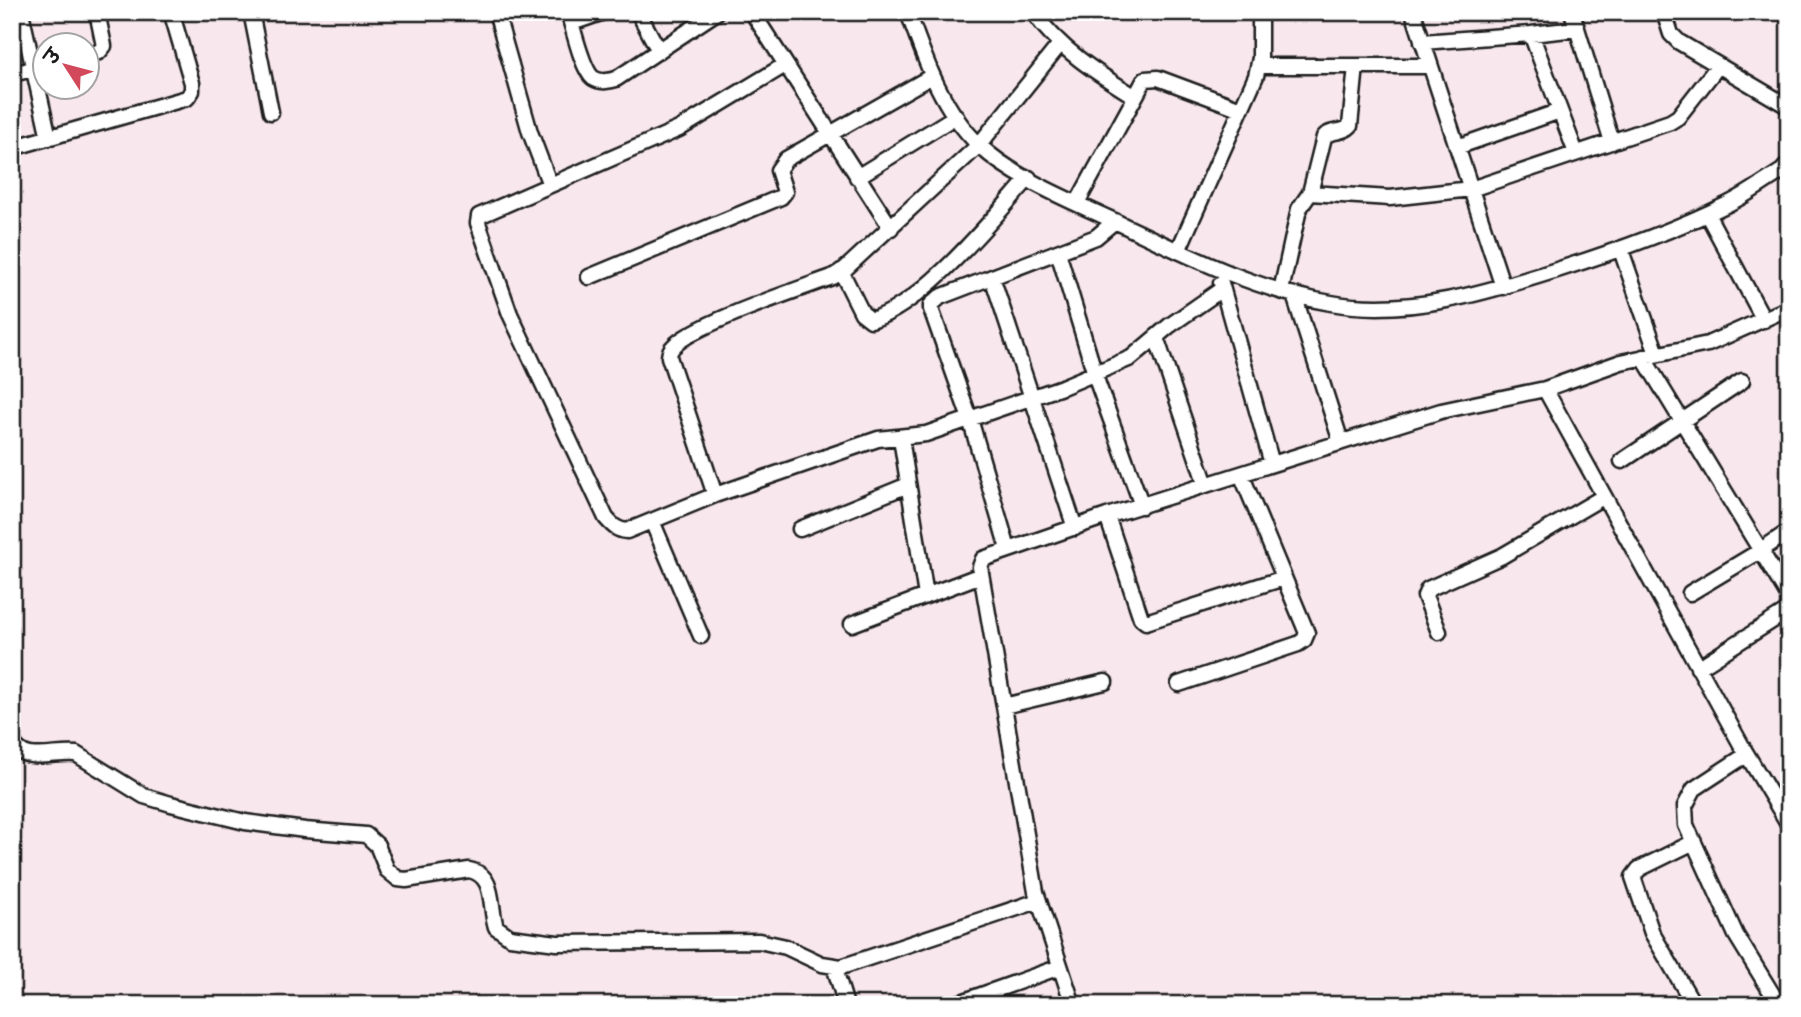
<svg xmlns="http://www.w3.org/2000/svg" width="1801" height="1017" font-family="'Indie Flower','Playpen Sans Deva',sans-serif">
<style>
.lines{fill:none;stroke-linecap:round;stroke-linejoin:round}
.minor-casing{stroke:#1c1c1c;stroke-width:19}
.minor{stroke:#fff;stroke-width:14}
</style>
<rect width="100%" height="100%" fill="#f8e8ee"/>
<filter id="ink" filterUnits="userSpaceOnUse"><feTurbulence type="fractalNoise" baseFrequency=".0143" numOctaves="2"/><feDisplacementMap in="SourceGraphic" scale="14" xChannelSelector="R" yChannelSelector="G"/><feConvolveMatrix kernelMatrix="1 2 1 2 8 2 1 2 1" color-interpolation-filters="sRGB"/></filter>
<g filter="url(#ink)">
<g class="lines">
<defs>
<path id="minor" d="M 21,12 L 49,138
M 251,12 L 271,112
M 496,12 L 530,132 L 550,185
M 568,12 C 573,27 582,69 593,78 C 601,83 608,81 616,79 L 717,12
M 638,12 L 659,51
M 752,12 L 891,228
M 908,12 C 925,60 942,110 980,146 C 1016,180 1079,204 1123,225 C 1190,257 1259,291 1331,303 C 1408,317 1488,292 1560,269 C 1617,251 1673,231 1728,204 C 1747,195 1764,182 1782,171 L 1789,163
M 1033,12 C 1059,49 1097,73 1134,96
M 1413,12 L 1503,287
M 1572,12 L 1612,142
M 1664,12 L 1671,34 L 1679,42 L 1789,107
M 572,23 L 604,12
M 1531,34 L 1576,153
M 1422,42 L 1531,34 L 1577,29
M 88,55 L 99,52 L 104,46 L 97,12
M 785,65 L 679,129 L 479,216 L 478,223 L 510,314 L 606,518 C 613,526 617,530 627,531 L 715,495 L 878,439 L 926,434 L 1062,387 L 1131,358 L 1169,326 L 1222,289
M 1259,66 L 1430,66
M 12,74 L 46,66
M 1457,147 L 1560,111
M 12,148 L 187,98 L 192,91 L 192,83 L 173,18 L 173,12
M 857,177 L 956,116
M 1310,193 L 1324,137 C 1331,129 1343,134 1350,126 L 1356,66
M 1077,203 L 1145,79 L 1158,78 L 1241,109
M 1707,214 L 1764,320
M 1621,250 L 1657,354
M 1178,251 L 1256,76 L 1260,58 L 1260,12
M 1058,252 L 1098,384 L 1142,506
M 841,271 L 862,313 L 871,320 C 923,305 992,219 1029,178
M 589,277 L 781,197 L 785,192 L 778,170 L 786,159 L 932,76
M 992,277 L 1075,528
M 1221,283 L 1272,464
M 1281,291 L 1299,209 L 1310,193 L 1390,198 L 1471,189 L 1670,122 L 1678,117 L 1718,66
M 1294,295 L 1341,442
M 1156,337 L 1206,485
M 1643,357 L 1789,597
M 1545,389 L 1743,748 L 1789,825
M 901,438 L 926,596
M 1622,461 L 1742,381
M 715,495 L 669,357 C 670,352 669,351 673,347 C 691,325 800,289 832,277 L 845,269 L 979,145 L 1060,44
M 1107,516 L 1141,618 L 1146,622 L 1284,578
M 652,521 L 701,636
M 800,529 L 908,485
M 1008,549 L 970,419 L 931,309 L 931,305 L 940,297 L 1096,237 L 1115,221
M 1690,593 L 1760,551 L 1789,531
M 852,624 L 981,575
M 1439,632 L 1425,596 L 1428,589 L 1502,556 L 1603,497
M 1698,668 L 1789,610
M 1179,684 L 1298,644 L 1304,640 L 1307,633 L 1241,474
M 1004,706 L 1105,682
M 12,740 C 22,766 55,751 76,754 L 144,796 L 171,804 L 245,822 L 305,830 L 366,835 L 377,845 L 387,870 L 398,879 L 406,880 L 469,870 C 496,875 489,906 496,927 L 510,937 L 557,943 L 759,941 L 786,947 L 822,964 L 841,967 L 1038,901
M 1746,755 L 1694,789 L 1685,806 L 1686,825 L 1736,935 L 1779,1005
M 1694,842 L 1639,869 L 1633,877 L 1652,933 L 1694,1005
M 834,966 L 846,1005
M 953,1005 L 1060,967
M 1073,1005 L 1036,892 L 980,567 L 983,559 L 1107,516 L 1441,411 L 1545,389 L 1621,362 L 1708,344 L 1789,308"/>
</defs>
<use href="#minor" class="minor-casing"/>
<use href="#minor" class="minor"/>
</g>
</g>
<rect width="1801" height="1017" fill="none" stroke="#fff" stroke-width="42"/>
<rect x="21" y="21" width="1759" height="975" fill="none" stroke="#1c1c1c" stroke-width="2.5" filter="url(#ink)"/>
<g transform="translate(66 66) rotate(306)"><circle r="33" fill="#ffffff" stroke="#a4a4a4" stroke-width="2"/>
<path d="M0-5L12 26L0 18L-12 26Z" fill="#d1495b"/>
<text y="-10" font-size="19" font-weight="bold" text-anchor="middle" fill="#1c1c1c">उ</text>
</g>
</svg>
